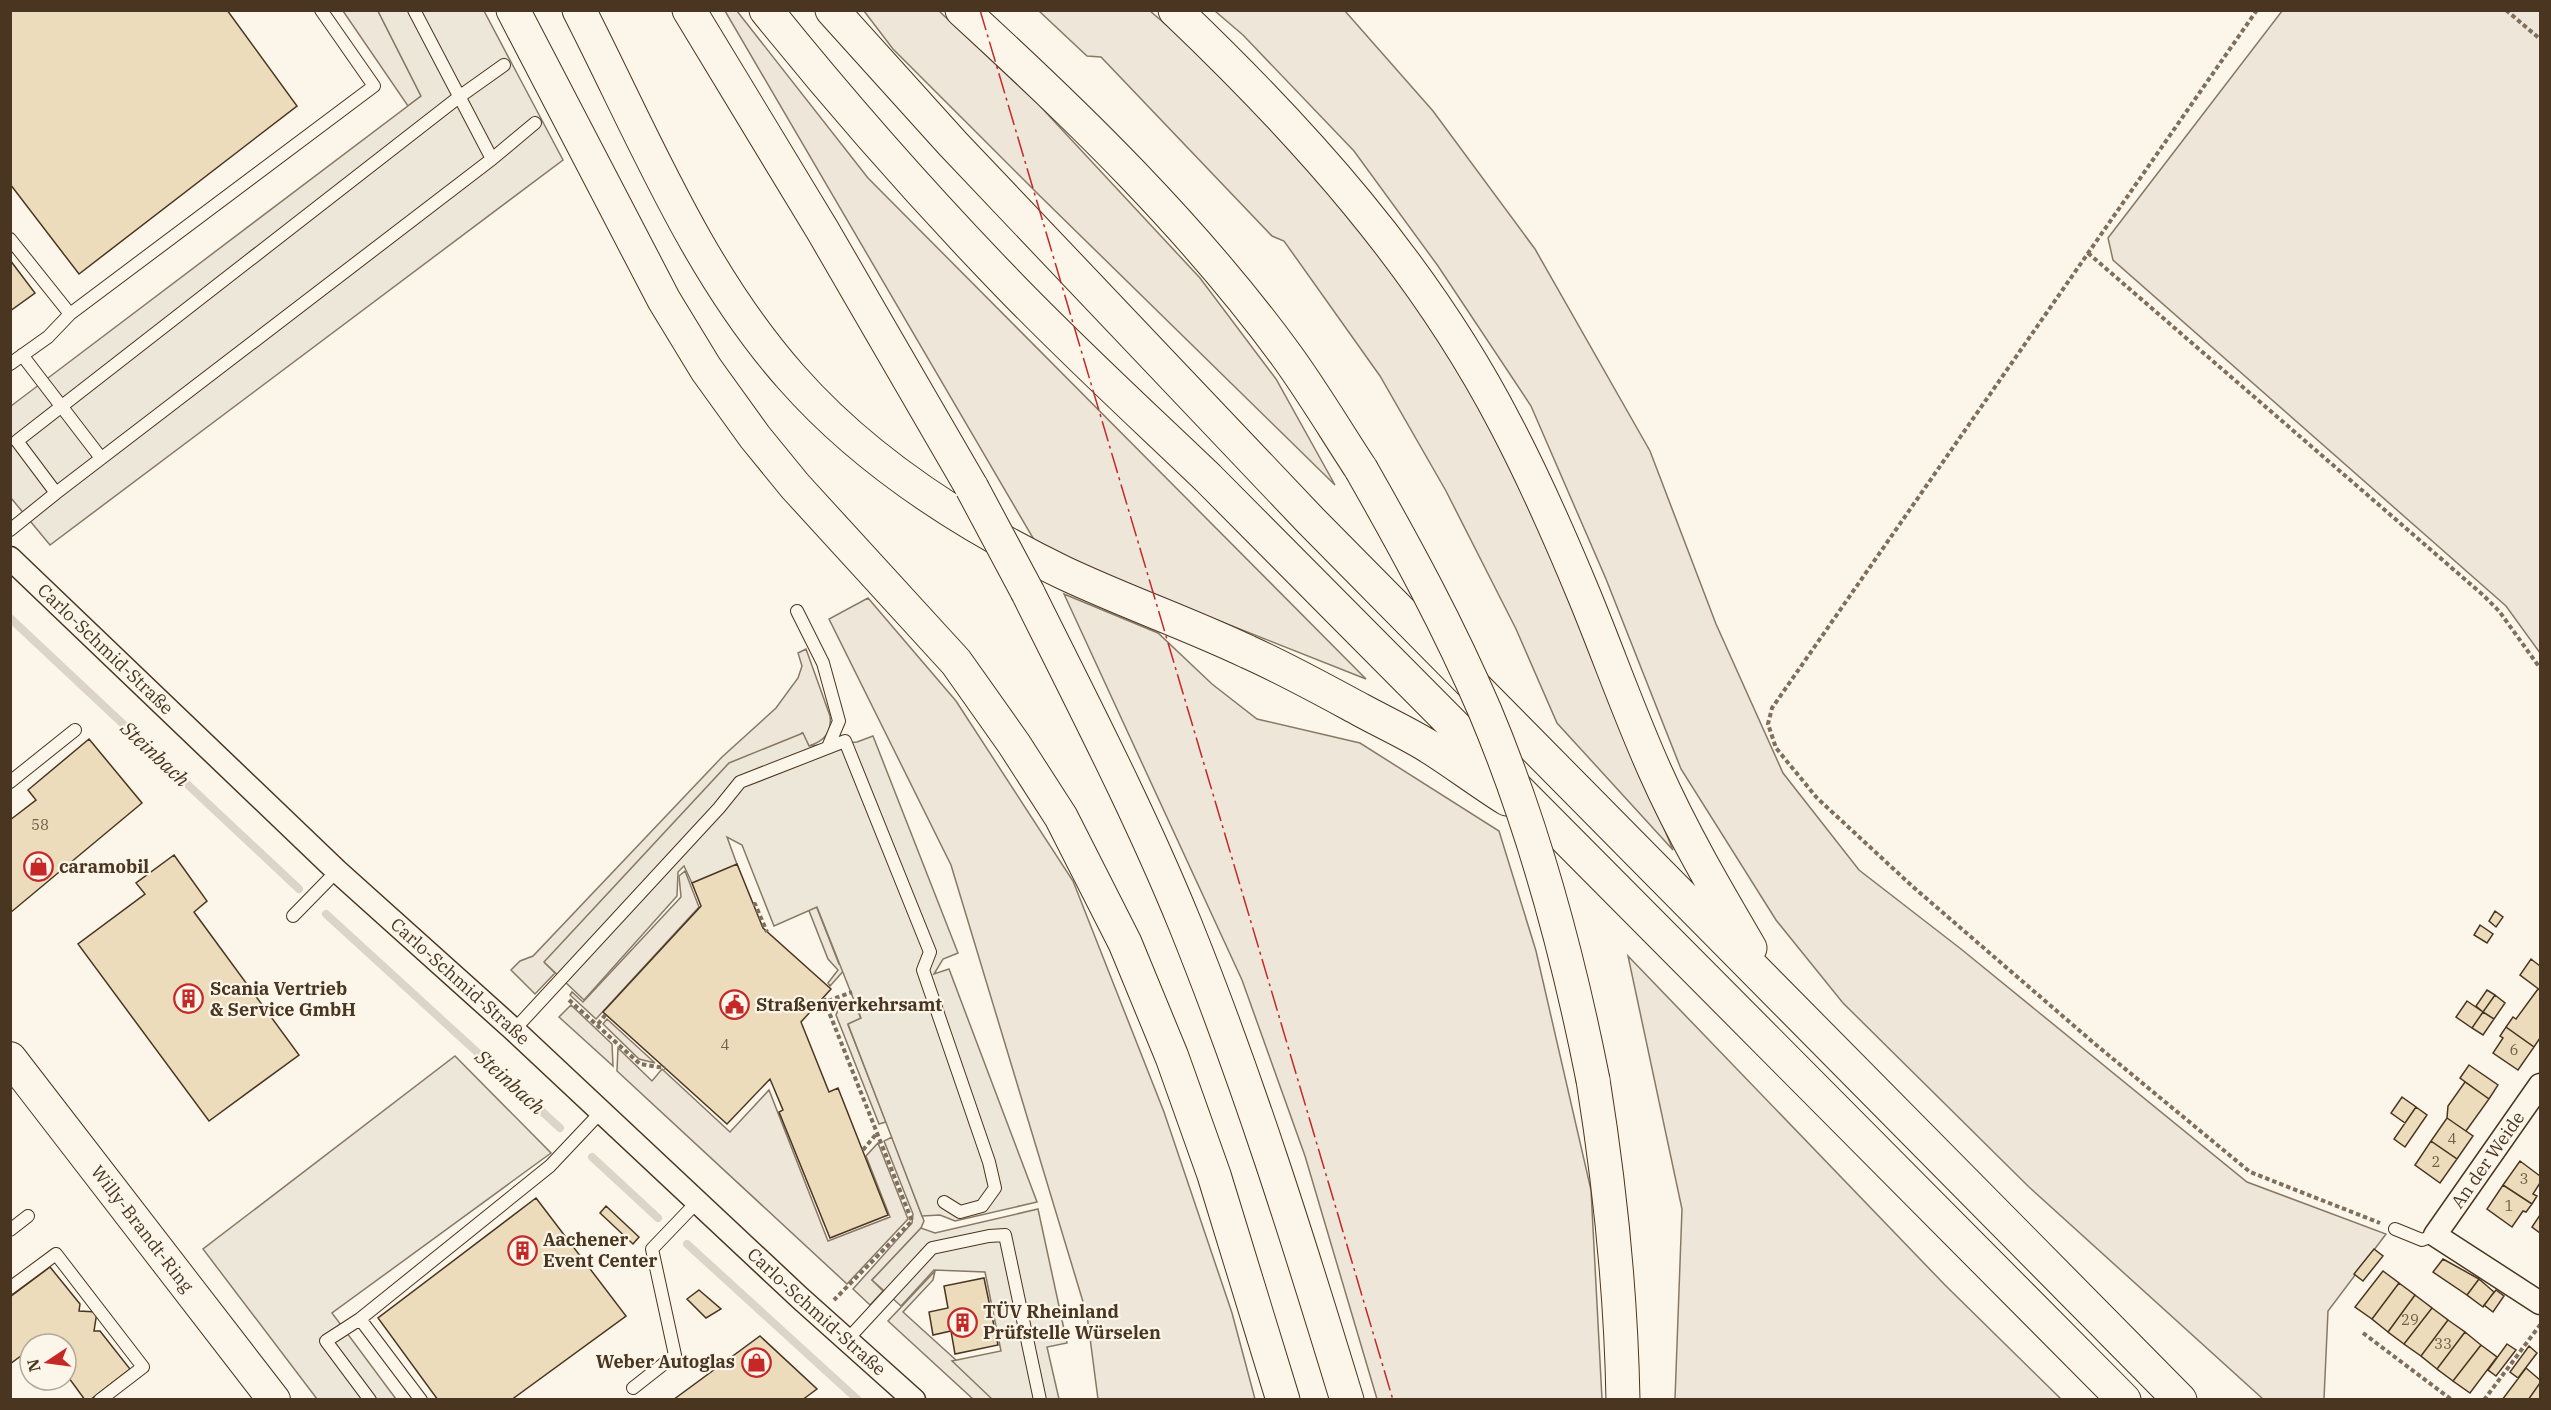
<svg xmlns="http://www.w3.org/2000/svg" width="2551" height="1410" font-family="'IBM Plex Serif',serif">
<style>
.green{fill:#ede6d9;stroke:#887966;stroke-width:1.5}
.parking{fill:#ede7d9;stroke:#887966;stroke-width:1.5}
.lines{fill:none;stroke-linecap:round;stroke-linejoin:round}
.stream{stroke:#dcd4c6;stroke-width:8}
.building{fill:#ecdcbc;stroke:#4a3520;stroke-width:1.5}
.lane-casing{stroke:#4a3520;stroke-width:14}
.street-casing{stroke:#4a3520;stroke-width:25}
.secondary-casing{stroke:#4a3520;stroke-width:34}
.highway-casing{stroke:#4a3520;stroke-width:35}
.path{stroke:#7f6f5c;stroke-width:4;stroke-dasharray:4.5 3;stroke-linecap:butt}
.lane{stroke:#fbf6e9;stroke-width:12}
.street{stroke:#fbf6e9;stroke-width:22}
.secondary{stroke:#fbf6e9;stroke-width:32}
.highway{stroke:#fbf6e9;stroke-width:33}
.highway-bridge-casing{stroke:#4a3520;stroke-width:35;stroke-linecap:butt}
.highway-bridge{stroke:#fbf6e9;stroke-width:33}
.power{stroke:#c62828;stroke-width:1.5;stroke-dasharray:21 4.5 3 4.5;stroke-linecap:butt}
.labels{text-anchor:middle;stroke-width:4.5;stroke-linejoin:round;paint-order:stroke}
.number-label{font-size:15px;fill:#725f47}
.street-label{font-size:18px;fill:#4a3520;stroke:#fbf6e9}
.poi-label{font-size:18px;font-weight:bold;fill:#4a3520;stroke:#fbf6e9;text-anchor:start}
.water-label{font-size:20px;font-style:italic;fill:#4a3520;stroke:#fbf6e9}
</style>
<rect width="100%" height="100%" fill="#fbf6e9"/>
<path class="green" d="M 343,11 L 378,11 L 421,96 L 408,106 Z
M 725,11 L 737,11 L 868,178 L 1366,679 L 1040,550 Z
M 864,11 L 939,11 L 1039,105 L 1200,278 L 1276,379 L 1335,485 L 1040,196 L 893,49 Z
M 1039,11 L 1150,11 L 1241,89 L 1399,277 L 1481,406 L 1533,512 L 1673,850 L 1557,723 L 1516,629 L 1446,491 L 1380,376 L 1284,241 L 1272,236 L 1101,57 L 1087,56 Z
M 1215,11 L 1345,11 L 1433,111 L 1535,249 L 1650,451 L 1716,624 L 1783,773 L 1859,870 L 1961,949 L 2247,1182 L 2386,1234 L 2328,1311 L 2324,1399 L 2263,1399 L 2029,1187 L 1843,1003 L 1776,920 L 1681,769 L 1606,579 L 1531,406 L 1438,266 L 1354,151 L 1243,35 Z
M 2282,11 L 2540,11 L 2540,653 L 2506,606 L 2113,260 L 2108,238 Z
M 1064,594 L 1158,633 L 1212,684 L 1257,719 L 1360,743 L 1499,831 L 1536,951 L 1591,1190 L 1602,1399 L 1377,1399 L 1305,1156 L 1242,980 Z
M 868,598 L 956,701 L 1073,881 L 1164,1112 L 1232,1313 L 1255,1399 L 1098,1399 L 1087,1315 L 951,865 L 829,619 Z
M 806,649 L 830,716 C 832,733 824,741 809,746 L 802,733 L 545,963 L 555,973 L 535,994 L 511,970 L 520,961 L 533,956 L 722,757 L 776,708 L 798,678 L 802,666 L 798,653 Z
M 773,796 L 839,964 L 854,959 L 830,986 L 828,983 L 838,970 L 828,959 L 765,799 Z
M 685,871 L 699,907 L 596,1019 L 570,995 L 572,992 L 583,1002 L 681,897 L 679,876 Z
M 1628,956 L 1945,1285 L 2061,1399 L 1675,1399 L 1682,1209 Z
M 854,999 L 861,1019 L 848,1025 L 886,1122 L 879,1124 L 836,1015 L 840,1005 Z
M 571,1005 L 612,1044 L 613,1066 L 559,1017 Z
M 607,1019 L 655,1063 L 639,1059 L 603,1024 Z
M 618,1048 L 652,1081 L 662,1069 L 730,1132 L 769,1090 L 828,1241 L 890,1217 L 866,1156 L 878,1143 L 908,1219 L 847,1284 L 617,1071 Z
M 892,1137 L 924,1221 L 921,1228 L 872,1280 L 883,1291 L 870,1305 L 853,1289 L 912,1223 L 913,1214 L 884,1141 Z
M 935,1271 L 933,1280 L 903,1312 L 999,1399 L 973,1399 L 888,1321 Z"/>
<path class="parking" d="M 378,11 L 484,11 L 563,160 L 50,545 L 11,498 L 11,406 L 421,96 Z
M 803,733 L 809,746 L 857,742 L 873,736 L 958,953 L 943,959 L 934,974 L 949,969 L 1037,1202 L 955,1221 L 940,1215 L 922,1216 L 848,1024 L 861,1018 L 817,907 L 774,926 L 742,845 L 727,837 L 742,878 L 698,896 L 684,866 L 678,872 L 677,896 L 584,1000 L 544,962 L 729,763 Z
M 455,1056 L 551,1153 L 332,1313 L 396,1399 L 317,1399 L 203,1249 Z
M 1038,1209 L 1067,1343 L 1047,1347 L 1059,1399 L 992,1399 L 952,1361 L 1001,1351 L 985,1272 L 934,1270 L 901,1306 L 872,1280 L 921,1228 L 935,1233 Z"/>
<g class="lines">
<path class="stream" d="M 10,618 L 299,889
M 326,914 L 560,1128
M 592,1157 L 658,1218
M 687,1244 L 858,1400"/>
</g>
<path class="building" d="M 10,10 L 227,10 L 297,106 L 79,274 L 10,184 Z
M 10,260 L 35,293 L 10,311 Z
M 89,739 L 142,803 L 10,913 L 10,820 L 36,800 L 28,790 Z
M 174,855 L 207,901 L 194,912 L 299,1055 L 209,1121 L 78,944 L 145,894 L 136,883 Z
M 737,864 L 763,928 L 831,989 L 801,1022 L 829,1092 L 838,1088 L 888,1215 L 830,1238 L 779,1112 L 783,1110 L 770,1079 L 727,1124 L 603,1012 L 701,906 L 692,883 Z
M 2495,911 L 2503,917 L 2496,927 L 2489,921 Z
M 2480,925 L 2493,934 L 2487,943 L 2474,935 Z
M 2531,959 L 2540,966 L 2540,990 L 2520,975 Z
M 2538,989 L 2540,990 L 2540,1038 L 2534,1047 L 2506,1027 L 2513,1017 L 2516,1019 Z
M 2487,990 L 2495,995 L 2483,1012 L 2476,1006 Z
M 2495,995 L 2505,1003 L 2494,1019 L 2483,1012 Z
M 2467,1001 L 2483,1012 L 2472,1028 L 2456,1017 Z
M 2483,1012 L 2494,1019 L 2483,1035 L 2472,1028 Z
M 2506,1027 L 2534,1047 L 2518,1070 L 2493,1053 L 2503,1038 L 2500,1036 Z
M 2469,1065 L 2498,1085 L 2489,1099 L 2460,1078 Z
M 2465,1082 L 2489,1099 L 2466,1131 L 2447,1118 L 2448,1106 Z
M 2402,1097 L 2416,1107 L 2405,1123 L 2391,1113 Z
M 2416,1107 L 2427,1115 L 2405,1147 L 2394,1139 Z
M 2447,1118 L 2473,1136 L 2457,1159 L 2431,1141 Z
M 2431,1141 L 2457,1159 L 2440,1183 L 2415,1165 Z
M 2520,1161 L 2540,1176 L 2540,1183 L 2533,1194 L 2537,1196 L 2532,1204 L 2503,1185 Z
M 2503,1185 L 2532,1204 L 2526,1212 L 2523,1211 L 2512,1227 L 2487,1209 Z
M 536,1198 L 626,1316 L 511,1400 L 438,1400 L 378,1318 Z
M 606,1206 L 639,1237 L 633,1244 L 600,1213 Z
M 2540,1215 L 2540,1233 L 2532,1227 Z
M 2374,1249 L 2383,1256 L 2363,1281 L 2354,1274 Z
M 2443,1259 L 2479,1279 L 2467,1295 L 2433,1272 Z
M 50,1267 L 80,1304 L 79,1311 L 97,1312 L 94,1331 L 100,1331 L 130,1369 L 90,1400 L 85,1400 L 66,1374 L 66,1344 L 43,1344 L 39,1339 L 36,1341 L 37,1343 L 30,1344 L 30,1349 L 10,1364 L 10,1297 Z
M 2383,1271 L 2399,1283 L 2372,1319 L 2355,1307 Z
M 984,1278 L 998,1345 L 955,1354 L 951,1331 L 933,1335 L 929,1312 L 948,1308 L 944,1286 Z
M 2479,1279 L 2494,1292 L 2483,1307 L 2467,1295 Z
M 2399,1283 L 2415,1295 L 2388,1332 L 2372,1319 Z
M 699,1290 L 721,1309 L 706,1318 L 687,1299 Z
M 2496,1290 L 2504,1296 L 2493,1312 L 2484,1305 Z
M 2415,1295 L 2432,1308 L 2404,1344 L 2388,1332 Z
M 2432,1308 L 2448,1320 L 2421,1356 L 2404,1344 Z
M 2448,1320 L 2465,1332 L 2437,1369 L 2421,1356 Z
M 2465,1332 L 2481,1345 L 2453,1381 L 2437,1369 Z
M 760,1336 L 817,1389 L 802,1400 L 673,1400 Z
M 2507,1344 L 2516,1350 L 2496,1376 L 2488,1370 Z
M 2481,1345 L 2497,1357 L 2470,1393 L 2453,1381 Z
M 2529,1346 L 2537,1353 L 2518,1378 L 2510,1372 Z
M 2526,1368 L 2540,1380 L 2540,1383 L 2528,1400 L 2502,1400 Z
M 2540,1383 L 2540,1400 L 2528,1400 Z"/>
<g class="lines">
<defs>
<path id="lane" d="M 414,10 L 492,159
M 10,239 L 70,314
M 22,355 L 101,458
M 10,364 L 48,337 L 70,314 L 374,86 L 321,10
M 56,493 L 17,441 L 459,97 L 504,65
M 10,530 L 56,493 L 492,159 L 535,123
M 797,611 L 823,663 L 839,721 L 828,747
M 10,782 L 75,730
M 293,916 L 337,871
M 514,1030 L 719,808 L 740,782 L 845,741 L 930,952 L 923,970 L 989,1162 L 995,1188 L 982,1206 L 960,1212 L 944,1202
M 2395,1229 L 2422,1240 L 2435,1235
M 10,1230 L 28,1216
M 10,1288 L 56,1254 L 143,1367 L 100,1400
M 360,1319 L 421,1400
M 847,1340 L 932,1248 L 989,1236 L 1005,1235 L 1040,1400
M 633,1388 L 675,1355 L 652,1249 L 697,1202
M 370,1400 L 326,1341 L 360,1319 L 550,1166 L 601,1112"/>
<g id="street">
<path id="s1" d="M 10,558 L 337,871 L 514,1030 L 800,1298 L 914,1400"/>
<path d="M 2540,1085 L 2435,1235 L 2540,1303"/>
</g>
<g id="secondary">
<path id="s2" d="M 10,1058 L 274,1400"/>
</g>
<path id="highway" d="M 513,10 L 664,300 L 706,369 L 755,437 L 795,486 L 956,662 L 1014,744 L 1061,817 L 1125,943 L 1172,1057 L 1214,1175 L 1283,1400
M 579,10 C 643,135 697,271 791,377 C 864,460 963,524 1062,572 C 1123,601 1187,623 1248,652 C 1286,669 1324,690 1361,710 C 1383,722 1407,733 1428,746 C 1455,763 1480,782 1507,799
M 689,10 L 823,231 L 972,488
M 766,10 C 841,103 920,193 1003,279 C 1069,348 1139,412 1208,478 L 2124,1400
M 832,10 L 953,144 L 1311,521 L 2180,1400
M 962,10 C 1078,116 1193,228 1286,355 C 1313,392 1336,431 1361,469
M 1175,10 C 1303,132 1423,265 1505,423 C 1534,478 1560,537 1584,595 C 1608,653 1629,713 1655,771 C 1682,832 1716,890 1750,948
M 1028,593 C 1082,702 1139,811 1185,924 C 1248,1080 1298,1239 1347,1400
M 1593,1080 C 1610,1186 1621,1292 1623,1400"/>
</defs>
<use href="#lane" class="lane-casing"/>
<use href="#street" class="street-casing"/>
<use href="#secondary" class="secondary-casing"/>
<use href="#highway" class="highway-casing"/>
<path class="path" d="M 2257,10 L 1772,708 L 1768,724 L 1776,748 L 1817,798 L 1912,886 L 2095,1044 L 2250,1172 L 2380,1223
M 2506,10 L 2540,39
M 2088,253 L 2483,595 L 2499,611 L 2540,668
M 753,904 L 755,904 L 767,932
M 824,998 L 825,1002 L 852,992
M 569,1000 L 640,1064 L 665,1068
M 816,1006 L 825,1002 L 912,1221 L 834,1300
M 598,1024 L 606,1014
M 863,1150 L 877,1133
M 2363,1333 L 2452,1400
M 2484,1400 L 2540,1325"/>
<use href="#lane" class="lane"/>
<use href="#street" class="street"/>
<use href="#secondary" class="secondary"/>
<use href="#highway" class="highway"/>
<defs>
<path id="highway-bridge" d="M 1361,469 C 1406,548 1449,627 1485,711 C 1535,830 1568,954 1593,1080
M 972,488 L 1028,593"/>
</defs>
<use href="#highway-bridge" class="highway-bridge-casing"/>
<use href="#highway-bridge" class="highway-bridge"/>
<path class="power" d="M 980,10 L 1393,1400"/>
</g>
<defs>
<symbol id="shop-ring" viewBox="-11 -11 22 22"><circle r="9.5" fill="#fbf6e9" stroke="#c62828" stroke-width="1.5"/><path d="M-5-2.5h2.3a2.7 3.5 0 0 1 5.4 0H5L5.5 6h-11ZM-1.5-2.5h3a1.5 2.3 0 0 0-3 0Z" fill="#c62828"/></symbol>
<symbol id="building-ring" viewBox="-11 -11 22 22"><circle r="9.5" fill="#fbf6e9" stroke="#c62828" stroke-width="1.5"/><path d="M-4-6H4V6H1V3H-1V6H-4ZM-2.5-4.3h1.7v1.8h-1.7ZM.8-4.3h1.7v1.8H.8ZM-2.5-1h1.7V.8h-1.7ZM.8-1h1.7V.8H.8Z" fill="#c62828"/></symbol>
<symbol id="civic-ring" viewBox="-11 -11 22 22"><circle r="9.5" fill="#fbf6e9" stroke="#c62828" stroke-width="1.5"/><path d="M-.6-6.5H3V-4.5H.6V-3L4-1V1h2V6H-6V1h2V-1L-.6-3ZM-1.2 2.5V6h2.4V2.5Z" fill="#c62828"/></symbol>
</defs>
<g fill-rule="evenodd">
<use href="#shop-ring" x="22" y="850" width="33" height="33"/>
<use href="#building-ring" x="172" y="982" width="33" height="33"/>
<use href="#civic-ring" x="718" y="988" width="33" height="33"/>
<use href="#building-ring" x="506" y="1234" width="33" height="33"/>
<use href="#building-ring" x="946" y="1306" width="33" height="33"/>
<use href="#shop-ring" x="740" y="1346" width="33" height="33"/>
</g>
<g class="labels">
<g class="number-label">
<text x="40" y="830">58</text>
<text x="725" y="1050">4</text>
<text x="2514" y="1055">6</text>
<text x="2452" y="1144">4</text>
<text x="2436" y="1167">2</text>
<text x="2524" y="1184">3</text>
<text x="2509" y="1211">1</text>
<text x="2410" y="1325">29</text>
<text x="2443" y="1349">33</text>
</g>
<g class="street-label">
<text dy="6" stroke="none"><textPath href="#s1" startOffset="132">Carlo-Schmid-Straße</textPath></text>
<text dy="6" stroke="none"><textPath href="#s1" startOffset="618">Carlo-Schmid-Straße</textPath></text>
<text transform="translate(2488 1160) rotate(-55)" y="6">An der Weide</text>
<text dy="6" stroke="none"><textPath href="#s2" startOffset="216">Willy-Brandt-Ring</textPath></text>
<text dy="6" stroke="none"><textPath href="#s1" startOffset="1104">Carlo-Schmid-Straße</textPath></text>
</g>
<g class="poi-label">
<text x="59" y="873">caramobil</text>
<text x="210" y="995">Scania Vertrieb<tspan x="210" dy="21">&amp; Service GmbH</tspan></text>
<text x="756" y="1011">Straßenverkehrsamt</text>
<text x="543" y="1246">Aachener<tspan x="543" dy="21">Event Center</tspan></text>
<text x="983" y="1318">TÜV Rheinland<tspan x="983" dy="21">Prüfstelle Würselen</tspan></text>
<text x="735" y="1368" text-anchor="end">Weber Autoglas</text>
</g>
<g class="water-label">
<text transform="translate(155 754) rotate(43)" y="7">Steinbach</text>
<text transform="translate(510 1082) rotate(42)" y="7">Steinbach</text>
</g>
</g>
<rect width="2551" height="1410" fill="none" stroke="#4a3520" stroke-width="24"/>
<g transform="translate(48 1362) rotate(257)"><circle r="28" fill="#fbf6e9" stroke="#b4a999" stroke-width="1.5"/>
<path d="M0-4.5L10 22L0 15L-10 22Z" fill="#c62828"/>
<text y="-9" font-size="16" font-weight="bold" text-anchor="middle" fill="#4a3520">N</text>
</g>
</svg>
